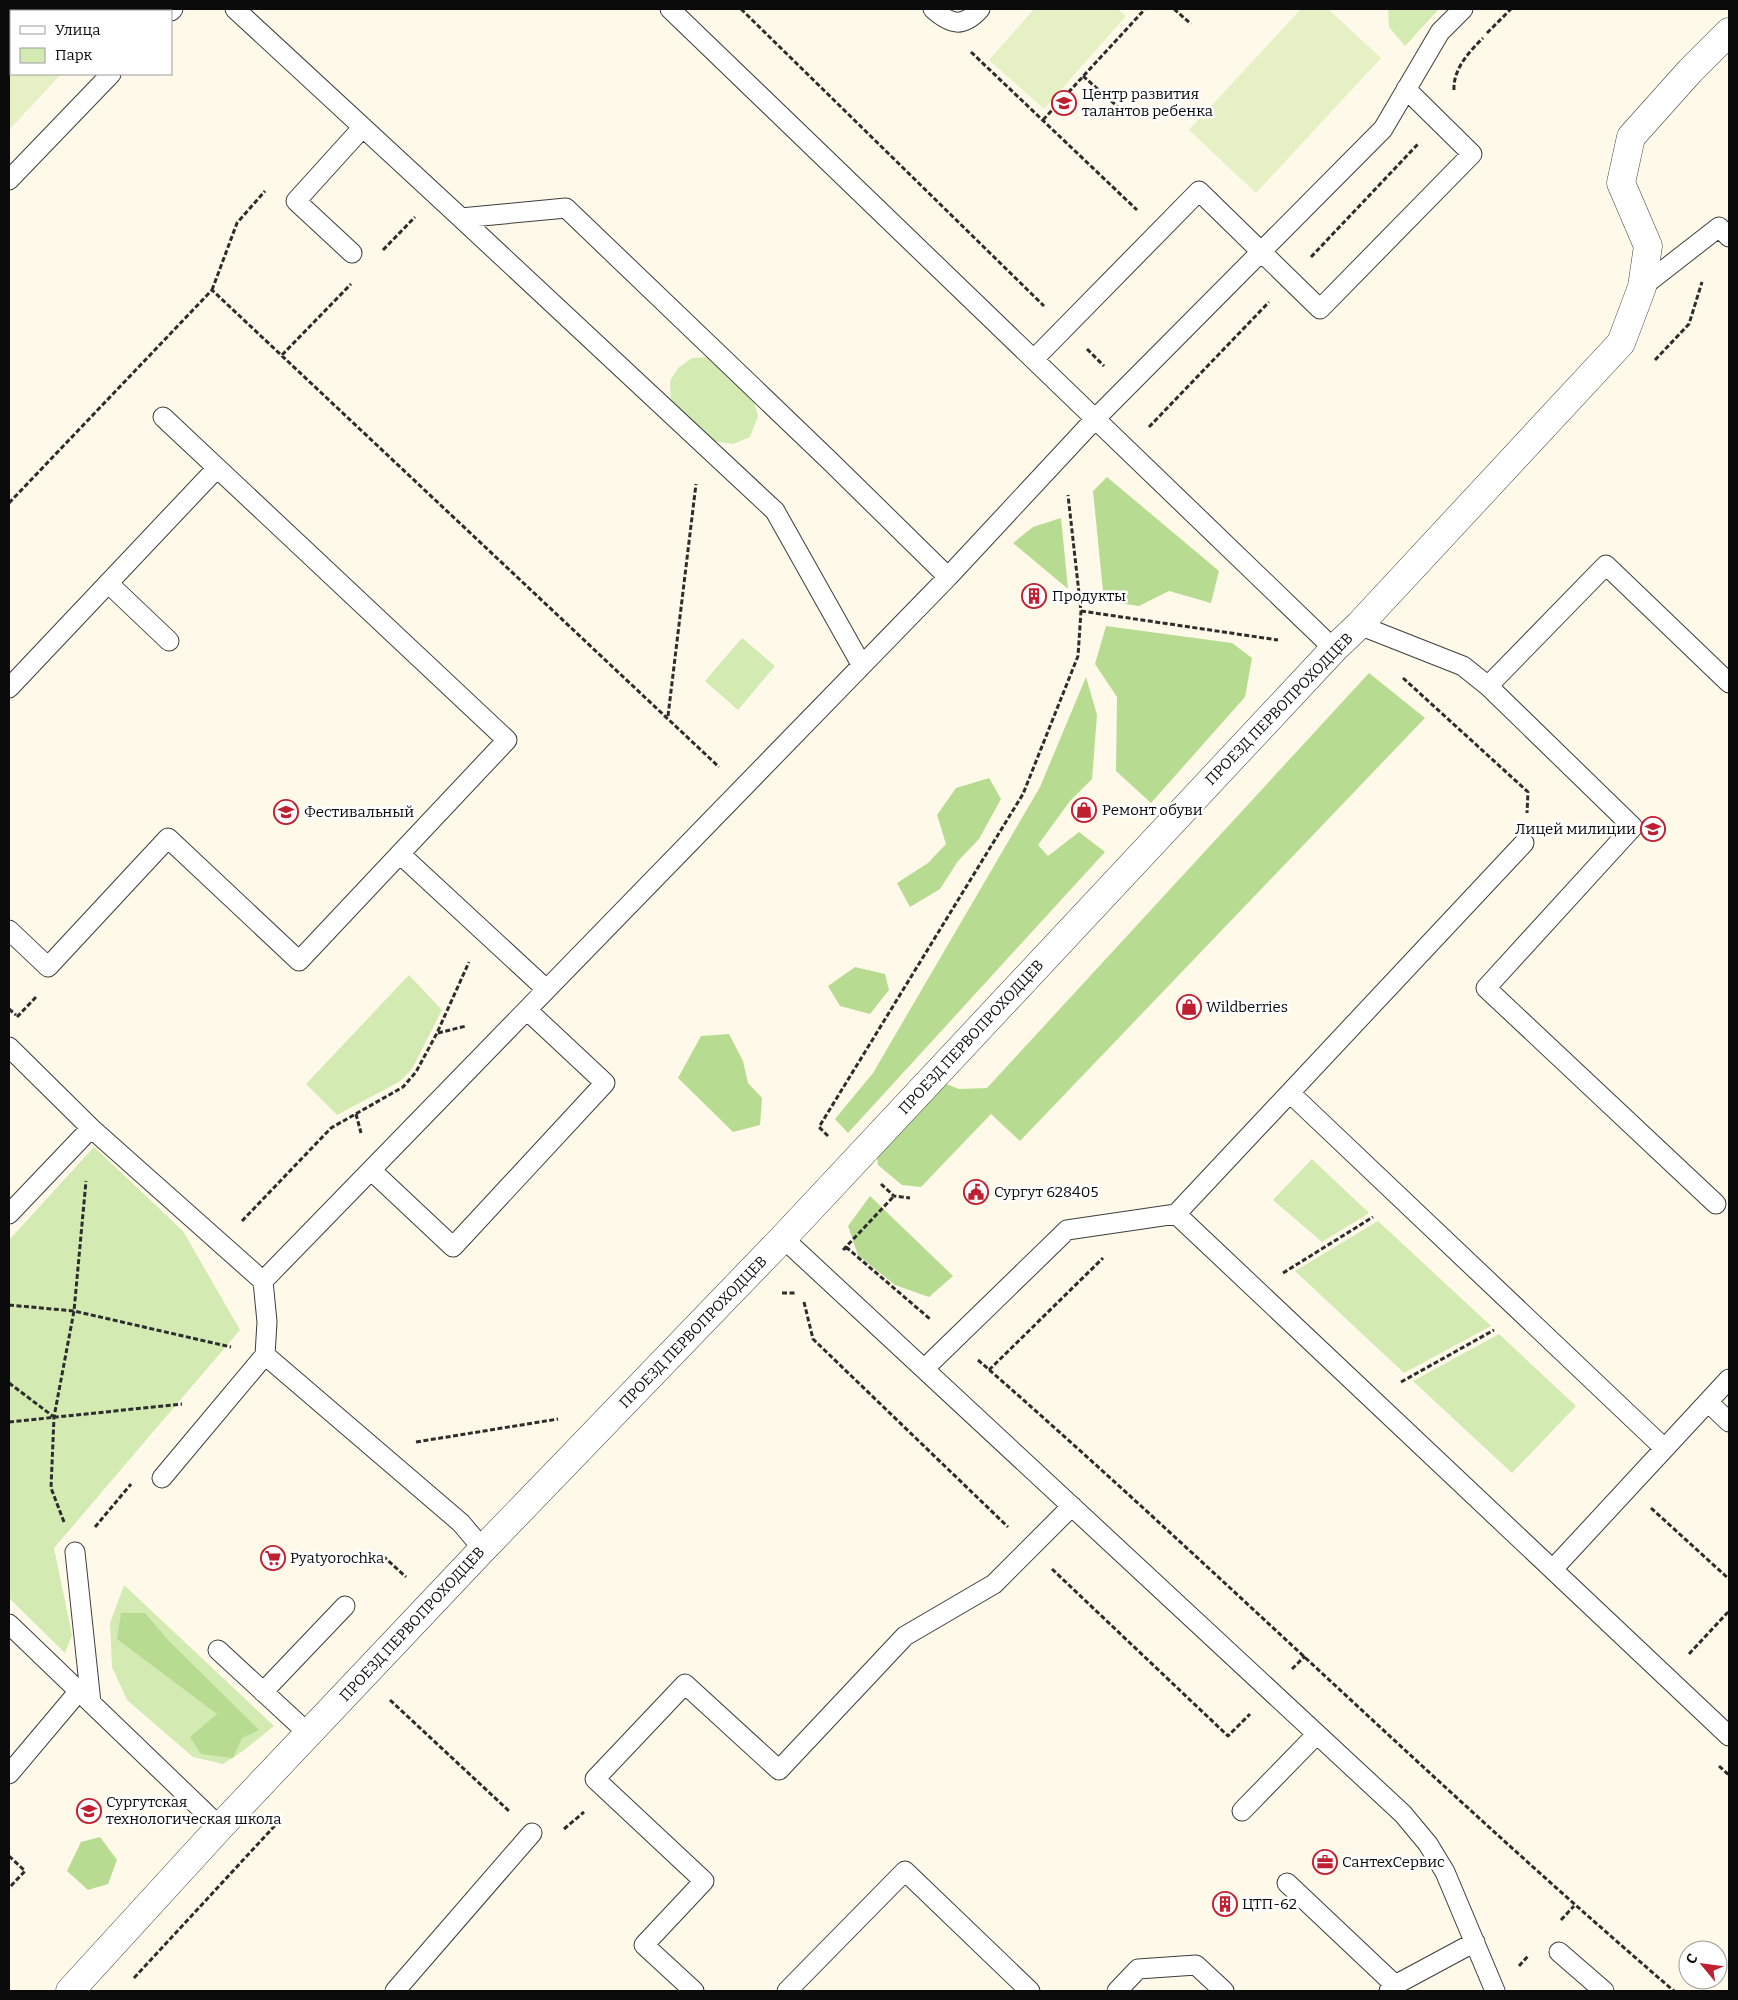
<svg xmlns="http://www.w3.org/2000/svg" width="1738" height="2000" font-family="Bitter,serif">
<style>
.green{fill:#d3eab2}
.forest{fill:#b7dc91}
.pitch{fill:#e5f1c4}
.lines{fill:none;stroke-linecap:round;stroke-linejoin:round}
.service-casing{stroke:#3e3e3e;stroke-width:21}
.minor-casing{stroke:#3e3e3e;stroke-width:29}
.path{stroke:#2d2d2d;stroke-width:3;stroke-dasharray:5 2.5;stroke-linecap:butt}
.service{stroke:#fff;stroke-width:19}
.minor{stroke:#fff;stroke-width:28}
.labels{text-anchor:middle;stroke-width:5;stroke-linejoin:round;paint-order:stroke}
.poi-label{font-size:15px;fill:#0b0b0b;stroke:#fff;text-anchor:start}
.street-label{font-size:15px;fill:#0b0b0b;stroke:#fff}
</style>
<rect width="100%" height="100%" fill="#fff9e9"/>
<path class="green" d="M 1388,9 L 1439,9 L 1405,46 L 1389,27 Z
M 708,357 L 753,398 L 758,416 L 750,437 L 733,444 L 711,441 L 671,400 L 670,381 L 678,368 L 692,358 Z
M 742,638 L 775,666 L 738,710 L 705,681 Z
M 409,975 L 442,1010 L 412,1069 L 399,1082 L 337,1115 L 306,1084 Z
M 94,1147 L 183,1231 L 240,1330 L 54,1548 L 72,1635 L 65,1653 L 9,1598 L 9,1240 Z
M 1312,1159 L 1369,1213 L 1322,1242 L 1273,1200 Z
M 1378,1221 L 1491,1326 L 1404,1373 L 1295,1271 Z
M 1499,1334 L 1576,1406 L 1512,1473 L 1413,1381 Z
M 124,1585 L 274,1726 L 243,1751 L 223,1764 L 193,1757 L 127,1700 L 112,1667 L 110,1623 Z"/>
<path class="forest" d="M 1107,477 L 1219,571 L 1211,603 L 1169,591 L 1139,606 L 1104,601 L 1093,491 Z
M 1061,518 L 1068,589 L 1013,543 L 1033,527 Z
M 1106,626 L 1232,643 L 1252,658 L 1245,697 L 1151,803 L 1116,771 L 1117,697 L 1095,664 Z
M 1369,673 L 1425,718 L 1020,1141 L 991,1114 L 921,1187 L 902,1185 L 878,1165 L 876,1145 L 939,1081 L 959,1089 L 987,1088 Z
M 1086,677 L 1097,715 L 1092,779 L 1070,801 L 1038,845 L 1048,856 L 1079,832 L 1105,852 L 848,1133 L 835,1119 L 873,1073 L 1040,787 Z
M 989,778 L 1001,799 L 979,839 L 958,861 L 940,889 L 910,907 L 897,883 L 928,863 L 946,844 L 937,815 L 956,788 Z
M 855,967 L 885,974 L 889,990 L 870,1014 L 840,1006 L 828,986 Z
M 729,1034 L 743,1061 L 748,1083 L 762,1098 L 760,1125 L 733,1132 L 678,1078 L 701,1036 Z
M 870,1196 L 953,1276 L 929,1297 L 895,1285 L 858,1255 L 848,1226 Z
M 121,1613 L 145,1613 L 168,1640 L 259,1730 L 242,1738 L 233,1758 L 201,1754 L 190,1737 L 217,1714 L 117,1639 Z
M 100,1837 L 117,1860 L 108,1884 L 88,1890 L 67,1871 L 81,1842 Z"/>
<path class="pitch" d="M 9,9 L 34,9 L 37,11 L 11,11 L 11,74 L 61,74 L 9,130 Z
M 1034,9 L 1118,9 L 1126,16 L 1044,109 L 989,60 Z
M 1301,9 L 1328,9 L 1381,58 L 1256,193 L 1189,130 Z"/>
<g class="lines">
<defs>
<path id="service" d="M 235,9 L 461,218 L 566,208 L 831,462 L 948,577
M 670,9 L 1334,649
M 933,9 C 951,25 963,28 980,9
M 171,11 L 173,9
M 9,180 L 111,74
M 461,218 L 775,511 L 861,664
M 352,253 L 296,201 L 363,127
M 1642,287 L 1719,227 L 1729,237
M 1035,358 L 1199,191 L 1320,309 L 1472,154 L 1406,89
M 108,583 L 169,641
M 1359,625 L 1463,666 L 1488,686 L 1633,827 L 1486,988 L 1716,1204
M 1488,686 L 1606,565 L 1729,683
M 9,688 L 217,468
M 400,854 L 546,989
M 9,930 L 48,967 L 168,838 L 299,961 L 507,740 L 163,417
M 9,1047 L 91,1128 L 263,1281 L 267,1322 L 265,1355 L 461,1523 L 483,1549
M 1290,1093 L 1664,1448
M 371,1170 L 453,1247 L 605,1083 L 527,1010
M 9,1214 L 91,1128
M 1176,1214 L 1729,1736
M 783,1238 L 1403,1814 L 1428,1844 L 1445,1872 L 1495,1991
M 263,1281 L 948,577 L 1096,418 L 1383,129 L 1440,32 L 1463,9
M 924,1369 L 1067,1230 L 1176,1214 L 1524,843
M 1708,1402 L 1729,1422
M 162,1478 L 265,1355
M 75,1552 L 91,1703
M 1553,1569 L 1729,1379
M 9,1624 L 220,1827
M 218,1650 L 309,1734
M 263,1692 L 345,1606
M 9,1774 L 79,1691
M 1242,1811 L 1317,1734
M 1287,1883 L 1395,1985
M 1559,1952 L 1604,1991
M 395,1991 L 532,1833
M 694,1991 L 644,1945 L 704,1881 L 595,1779 L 685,1684 L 779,1770 L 905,1636 L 994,1584 L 1072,1506
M 787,1991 L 905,1871 L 1030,1991
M 1117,1991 L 1138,1969 L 1196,1965 L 1224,1991
M 1389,1991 L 1395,1985 L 1475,1942"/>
<path id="minor" d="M 70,1991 L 220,1827 L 483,1549 L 783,1238 L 1334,649 L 1359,625 L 1621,343 L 1642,287 L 1648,246 L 1621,183 L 1631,137 L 1690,71 L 1729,32"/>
</defs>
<use href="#service" class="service-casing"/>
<use href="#minor" class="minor-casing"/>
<path class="path" d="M 741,9 L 1044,306
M 1174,9 L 1191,24
M 1487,33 L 1511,9
M 971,52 L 1137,210
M 1083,76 L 1119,108
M 1454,90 C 1453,69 1469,52 1483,38
M 1043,120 L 1145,9
M 383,250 L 415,217
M 1311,257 L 1418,144
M 212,290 L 237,223 L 265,191
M 1087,349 L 1104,366
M 282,355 L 351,284
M 1655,360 L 1689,324 L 1702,282
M 1149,427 L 1269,302
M 9,503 L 212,290 L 719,767
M 1081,611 L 1278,640
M 1403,678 L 1528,792 L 1527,813
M 668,716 L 696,484
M 9,1009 L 16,1015
M 17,1017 L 37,996
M 438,1033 L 466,1026
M 356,1114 L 361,1133
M 828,1136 L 819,1127 L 1023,794 L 1078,656 L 1081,611 L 1068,495
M 881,1184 L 894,1196 L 910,1198
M 242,1221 L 331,1128 L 403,1087 L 416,1072 L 437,1033 L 469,962
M 846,1247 L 930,1319
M 843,1250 L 894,1196
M 1283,1273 L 1373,1217
M 782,1293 L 795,1293
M 804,1302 L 813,1339 L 1008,1527
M 9,1305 L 74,1311 L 231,1347
M 978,1360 C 1214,1566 1436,1787 1674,1991
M 989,1370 L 1103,1258
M 1401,1382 L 1494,1330
M 9,1383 L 54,1417
M 9,1422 L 182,1404
M 416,1442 L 558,1419
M 1651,1508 L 1729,1579
M 64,1522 L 51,1488 L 54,1417 L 74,1311 L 86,1181
M 95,1527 L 131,1484
M 383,1556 L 406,1577
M 1052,1569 L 1228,1736 L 1250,1714
M 1689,1654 L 1729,1611
M 1292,1669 L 1305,1656
M 390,1700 L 509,1811
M 1719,1766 L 1729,1775
M 564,1829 L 584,1812
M 9,1856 L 25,1871 L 9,1888
M 1561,1920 L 1574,1906
M 1519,1966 L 1528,1956
M 134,1978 L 281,1819"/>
<use href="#service" class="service"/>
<use href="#minor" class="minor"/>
</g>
<defs>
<symbol id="school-ring" viewBox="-11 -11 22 22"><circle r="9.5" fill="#fff" stroke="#c01f31" stroke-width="1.5"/><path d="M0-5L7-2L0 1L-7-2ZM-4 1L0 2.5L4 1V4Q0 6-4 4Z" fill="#c01f31"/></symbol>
<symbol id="building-ring" viewBox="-11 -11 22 22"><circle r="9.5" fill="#fff" stroke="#c01f31" stroke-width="1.5"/><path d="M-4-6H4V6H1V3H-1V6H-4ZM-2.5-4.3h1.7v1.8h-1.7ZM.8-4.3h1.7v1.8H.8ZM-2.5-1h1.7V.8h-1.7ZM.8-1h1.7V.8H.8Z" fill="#c01f31"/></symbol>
<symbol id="shop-ring" viewBox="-11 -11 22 22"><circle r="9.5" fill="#fff" stroke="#c01f31" stroke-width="1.5"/><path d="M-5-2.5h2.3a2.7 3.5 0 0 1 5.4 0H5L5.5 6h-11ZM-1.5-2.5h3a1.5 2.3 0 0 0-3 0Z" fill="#c01f31"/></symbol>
<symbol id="civic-ring" viewBox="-11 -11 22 22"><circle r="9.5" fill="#fff" stroke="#c01f31" stroke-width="1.5"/><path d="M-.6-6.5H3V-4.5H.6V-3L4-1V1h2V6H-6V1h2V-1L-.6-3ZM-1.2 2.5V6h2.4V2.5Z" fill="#c01f31"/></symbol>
<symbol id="supermarket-ring" viewBox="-11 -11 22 22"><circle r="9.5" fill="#fff" stroke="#c01f31" stroke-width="1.5"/><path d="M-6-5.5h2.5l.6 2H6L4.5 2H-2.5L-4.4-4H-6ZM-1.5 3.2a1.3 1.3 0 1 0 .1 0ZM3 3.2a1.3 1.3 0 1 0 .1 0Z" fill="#c01f31"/></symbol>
<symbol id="office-ring" viewBox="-11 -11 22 22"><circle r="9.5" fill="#fff" stroke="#c01f31" stroke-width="1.5"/><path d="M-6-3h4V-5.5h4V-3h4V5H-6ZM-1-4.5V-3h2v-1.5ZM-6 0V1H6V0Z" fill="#c01f31"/></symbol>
</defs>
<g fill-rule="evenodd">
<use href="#school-ring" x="1050" y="89" width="28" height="28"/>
<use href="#building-ring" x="1020" y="582" width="28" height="28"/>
<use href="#shop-ring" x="1070" y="796" width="28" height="28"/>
<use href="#school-ring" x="272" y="798" width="28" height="28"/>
<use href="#school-ring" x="1639" y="815" width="28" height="28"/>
<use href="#shop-ring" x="1175" y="993" width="28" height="28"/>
<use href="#civic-ring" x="962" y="1178" width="28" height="28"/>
<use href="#supermarket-ring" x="259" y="1544" width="28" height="28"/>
<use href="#school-ring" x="75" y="1797" width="28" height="28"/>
<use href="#office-ring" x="1311" y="1848" width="28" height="28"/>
<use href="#building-ring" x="1211" y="1890" width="28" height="28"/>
</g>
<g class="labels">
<g class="poi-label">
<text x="1082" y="99">Центр развития<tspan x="1082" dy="17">талантов ребенка</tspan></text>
<text x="1052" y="601">Продукты</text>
<text x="1102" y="815">Ремонт обуви</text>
<text x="304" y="817">Фестивальный</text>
<text x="1636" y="834" text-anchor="end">Лицей милиции</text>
<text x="1206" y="1012">Wildberries</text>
<text x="994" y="1197">Сургут 628405</text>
<text x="290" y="1563">Pyatyorochka</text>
<text x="106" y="1807">Сургутская<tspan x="106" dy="17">технологическая школа</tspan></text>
<text x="1342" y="1867">СантехСервис</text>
<text x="1242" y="1909">ЦТП-62</text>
</g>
<g class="street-label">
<text transform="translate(1279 709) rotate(-46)" y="5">ПРОЕЗД ПЕРВОПРОХОДЦЕВ</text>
<text transform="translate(971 1037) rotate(-47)" y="5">ПРОЕЗД ПЕРВОПРОХОДЦЕВ</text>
<text transform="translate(693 1332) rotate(-46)" y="5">ПРОЕЗД ПЕРВОПРОХОДЦЕВ</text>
<text transform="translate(412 1624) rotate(-47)" y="5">ПРОЕЗД ПЕРВОПРОХОДЦЕВ</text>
</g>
</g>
<rect width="1738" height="2000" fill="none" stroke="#0b0b0b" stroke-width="20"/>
<rect x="10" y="10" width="162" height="65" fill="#ffffff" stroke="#9d9d9d"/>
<rect x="20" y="26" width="25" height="8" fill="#ffffff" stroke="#9d9d9d"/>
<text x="55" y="35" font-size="15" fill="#0b0b0b">Улица</text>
<rect x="20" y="48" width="25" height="15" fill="#d3eab2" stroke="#9d9d9d"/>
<text x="55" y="60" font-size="15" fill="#0b0b0b">Парк</text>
<g transform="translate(1703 1965) rotate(299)"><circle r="24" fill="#ffffff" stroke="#9d9d9d"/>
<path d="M0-4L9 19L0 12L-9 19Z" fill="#c01f31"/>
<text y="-8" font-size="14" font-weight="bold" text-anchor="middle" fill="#0b0b0b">С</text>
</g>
</svg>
